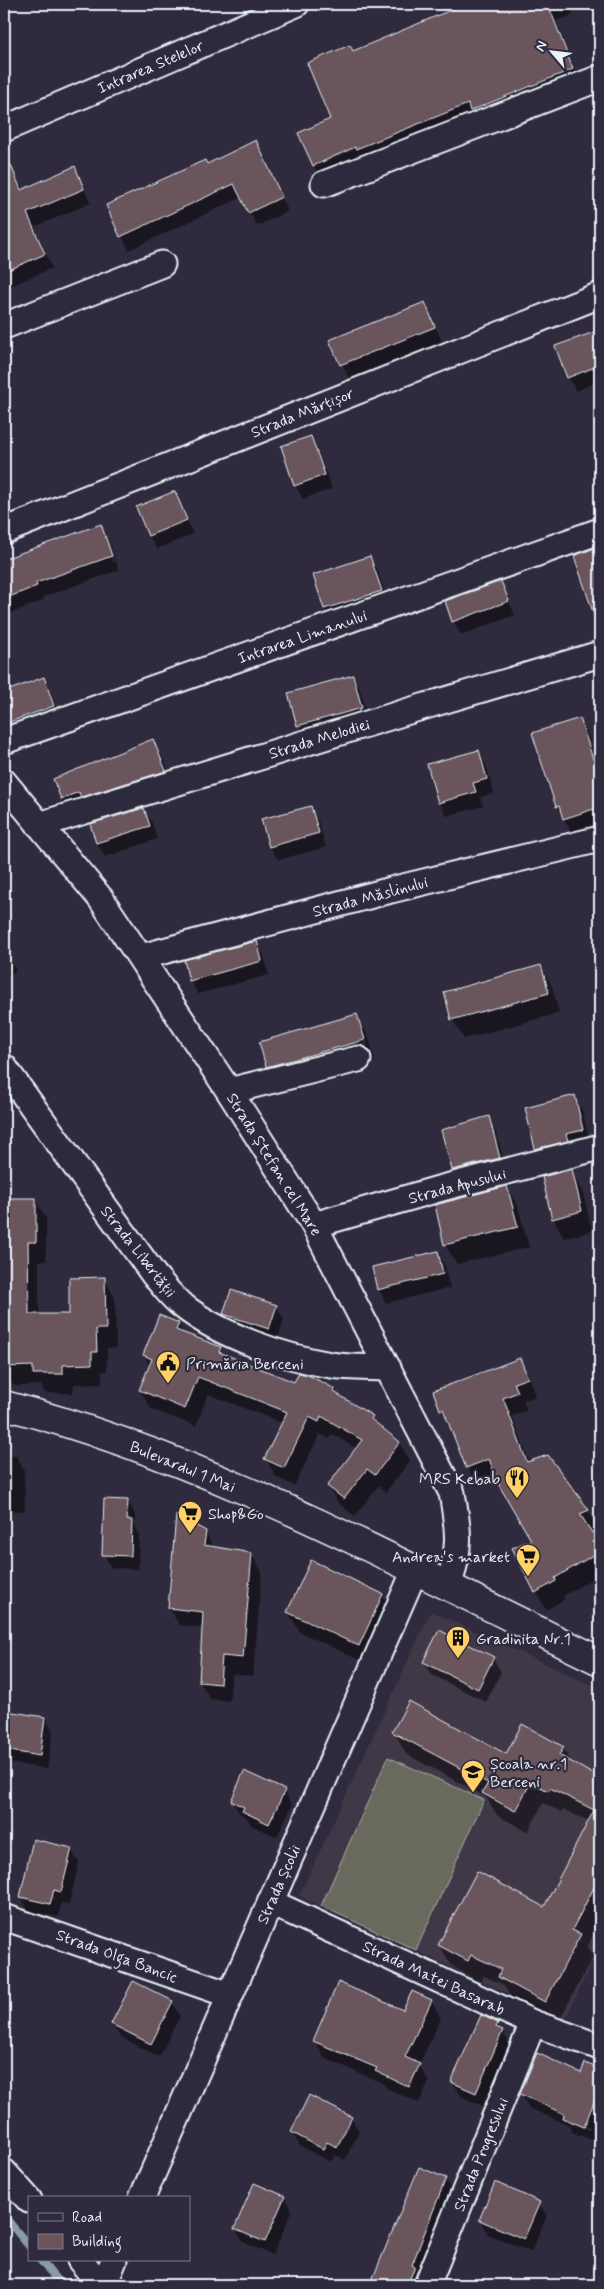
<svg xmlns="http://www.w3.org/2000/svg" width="604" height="2289" font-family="Mynerve,sans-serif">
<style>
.built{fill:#413746}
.grass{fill:#696b5d;stroke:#a8aeaa}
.shadow{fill:#0007;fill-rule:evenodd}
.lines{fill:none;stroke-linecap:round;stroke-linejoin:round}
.stream{stroke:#8a9ca9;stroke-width:8}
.building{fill:#6b555b;stroke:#e8f1f8}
.street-casing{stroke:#e8f1f8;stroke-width:29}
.secondary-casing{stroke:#e8f1f8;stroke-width:31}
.street{stroke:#2f2a3d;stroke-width:25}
.secondary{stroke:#2f2a3d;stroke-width:28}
.labels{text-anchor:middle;stroke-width:4.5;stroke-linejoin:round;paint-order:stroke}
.street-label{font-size:16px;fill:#e8f1f8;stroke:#2f2a3d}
.poi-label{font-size:16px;fill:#e8f1f8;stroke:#2f2a3d;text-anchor:start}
</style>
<rect width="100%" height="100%" fill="#2f2a3d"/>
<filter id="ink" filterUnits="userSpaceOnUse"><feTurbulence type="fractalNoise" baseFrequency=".02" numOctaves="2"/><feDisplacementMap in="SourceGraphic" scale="10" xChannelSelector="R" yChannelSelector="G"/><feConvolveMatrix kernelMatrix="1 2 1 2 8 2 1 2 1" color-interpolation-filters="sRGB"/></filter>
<g filter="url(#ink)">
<path class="built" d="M 431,1611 L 600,1689 L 600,1945 L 565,2020 L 299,1896 Z"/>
<path class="grass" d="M 388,1757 L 484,1800 L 416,1950 L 321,1906 Z"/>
<path class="shadow" d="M 471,4 L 587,4 L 571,9 L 573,15 L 556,21 L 580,83 L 322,179 L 314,167 L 362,146 L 331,120 L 353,52 Z
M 256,141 L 288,211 L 257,226 L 242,197 L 129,250 L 122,236 L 206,165 Z
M 74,168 L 91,203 L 34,227 L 52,268 L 8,287 L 4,280 L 4,174 L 12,170 L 23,190 Z
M 424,303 L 442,341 L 349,378 L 331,341 Z
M 600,331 L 600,381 L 576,391 L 568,377 L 557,347 Z
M 310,437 L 318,451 L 332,489 L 303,499 L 295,485 Z
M 174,492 L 193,534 L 157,549 L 149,536 Z
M 100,525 L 108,539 L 119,570 L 43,597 L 44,600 L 4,616 L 4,561 ZM 105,538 L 107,538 L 115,562 L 113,562 Z
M 600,547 L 600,628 L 575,556 Z
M 370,558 L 378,571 L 388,604 L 333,622 L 325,609 L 315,576 Z
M 501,583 L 515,615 L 461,635 L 453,621 Z
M 353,676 L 360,690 L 369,722 L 306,739 L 299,726 L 290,694 Z
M 43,679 L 51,692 L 61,720 L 4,740 L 4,693 Z
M 580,719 L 587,732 L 600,774 L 600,822 L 571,831 L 557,807 L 534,734 Z
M 153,740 L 164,760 L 176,791 L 73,819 L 62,799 L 54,780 Z
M 478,751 L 486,765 L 494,793 L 480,797 L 483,806 L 447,816 L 439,802 Z
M 310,807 L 318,821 L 326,847 L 278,860 L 270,847 Z
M 144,809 L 152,823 L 157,839 L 105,857 L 97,843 L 91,825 Z
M 256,942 L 264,956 L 269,975 L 198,994 L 190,980 Z
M 4,950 L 16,971 L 4,978 Z
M 540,966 L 552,986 L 559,1013 L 464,1039 L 453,1020 L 445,993 Z
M 357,1016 L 368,1036 L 375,1060 L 279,1086 L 267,1066 ZM 362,1035 L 365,1035 L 368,1046 L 365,1047 Z
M 574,1097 L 582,1110 L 590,1143 L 544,1162 L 536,1149 Z
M 488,1118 L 496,1132 L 507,1172 L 462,1184 L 454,1170 L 443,1131 Z
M 571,1171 L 582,1190 L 592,1231 L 564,1238 L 553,1218 Z
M 507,1187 L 518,1207 L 529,1247 L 457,1264 L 445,1245 Z
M 35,1199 L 46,1218 L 46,1261 L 39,1261 L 39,1315 L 71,1315 L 104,1278 L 115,1298 L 116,1348 L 107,1348 L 107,1371 L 102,1371 L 102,1383 L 74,1384 L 73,1393 L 45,1393 L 41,1385 L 14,1386 L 4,1368 L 4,1200 Z
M 438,1252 L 445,1266 L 450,1288 L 386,1303 L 379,1290 L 373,1268 Z
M 276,1306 L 284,1319 L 277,1342 L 232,1328 L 224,1314 Z
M 178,1324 L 183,1334 L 220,1348 L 225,1356 L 295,1384 L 335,1390 L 339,1397 L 372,1417 L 377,1426 L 399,1443 L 410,1461 L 386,1492 L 378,1486 L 355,1516 L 339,1504 L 328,1486 L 357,1449 L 332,1434 L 329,1439 L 320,1434 L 294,1486 L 276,1477 L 266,1459 L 283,1423 L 208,1394 L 196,1426 L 151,1409 L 140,1390 L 150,1366 L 144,1355 Z
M 519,1359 L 529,1376 L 536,1396 L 523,1401 L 527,1410 L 512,1416 L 530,1463 L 547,1456 L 588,1511 L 597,1528 L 590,1531 L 600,1547 L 600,1574 L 563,1596 L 565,1599 L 546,1610 L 514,1549 L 533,1541 L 498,1477 L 477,1485 L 468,1468 L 452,1426 L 441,1410 Z
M 4,1456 L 16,1456 L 24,1470 L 25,1511 L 4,1510 Z
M 128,1501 L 135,1515 L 135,1527 L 139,1535 L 138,1569 L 111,1568 L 104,1554 Z
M 205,1532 L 214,1548 L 251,1554 L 262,1572 L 253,1676 L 232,1674 L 229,1701 L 210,1699 L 200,1682 L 203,1628 L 179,1625 L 169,1607 Z
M 382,1595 L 394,1615 L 370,1665 L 300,1632 L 288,1612 Z
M 493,1658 L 501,1672 L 486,1702 L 432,1675 L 424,1662 Z
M 7,1712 L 45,1718 L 53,1732 L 47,1769 L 9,1763 L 4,1754 L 4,1730 Z
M 394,1732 L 507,1755 L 563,1748 L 571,1763 L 600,1778 L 600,1921 L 587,1947 L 593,1957 L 558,2023 L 512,1999 L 504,1985 L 484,1976 L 481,1982 L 452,1966 L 439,1945 L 545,1908 L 589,1822 L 563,1809 L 561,1812 L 543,1803 L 528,1832 L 497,1815 L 486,1797 L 406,1754 Z
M 284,1791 L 292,1805 L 277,1837 L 251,1825 L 247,1818 L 240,1814 L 232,1801 Z
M 71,1849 L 79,1863 L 69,1905 L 61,1903 L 58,1917 L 29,1911 L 21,1897 Z
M 431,2001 L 441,2018 L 419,2065 L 429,2082 L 419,2103 L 386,2088 L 383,2083 L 324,2058 L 315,2041 Z
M 172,2002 L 180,2016 L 159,2057 L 120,2037 L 112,2024 Z
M 497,2024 L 510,2044 L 483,2106 L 461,2096 L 453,2082 Z
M 597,2081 L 600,2086 L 600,2119 L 592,2140 L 572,2132 L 569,2125 L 529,2108 L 521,2094 ZM 567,2118 L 591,2128 L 590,2130 L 567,2121 Z
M 351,2118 L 359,2131 L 345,2160 L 335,2155 L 331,2162 L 300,2146 L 292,2132 Z
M 419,2169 L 445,2179 L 453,2193 L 421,2285 L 372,2285 Z
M 284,2197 L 292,2211 L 273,2255 L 243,2242 L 235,2229 Z
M 539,2203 L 547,2216 L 531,2252 L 488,2234 L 480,2220 Z"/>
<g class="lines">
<path class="stream" d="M 4,2216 L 29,2246
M 40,2260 L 61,2285"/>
</g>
<path class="building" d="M 465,4 L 548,4 L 573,69 L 470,111 L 468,104 L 356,149 L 355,147 L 313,166 L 298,133 L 330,119 L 307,63 L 350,45 L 353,51 Z
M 256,140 L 282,197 L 248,213 L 234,184 L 120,237 L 106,205 L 205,160 L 207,164 Z
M 4,148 L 21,190 L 75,166 L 84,189 L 27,213 L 45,254 L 4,272 Z
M 425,302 L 435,327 L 340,365 L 329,340 Z
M 600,330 L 600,365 L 567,378 L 555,346 Z
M 311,436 L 325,475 L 294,486 L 281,446 Z
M 175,491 L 187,520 L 148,536 L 136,507 Z
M 101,524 L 112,556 L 36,583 L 37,586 L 4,599 L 4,559 Z
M 600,546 L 600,620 L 596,621 L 574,556 Z
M 370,556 L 382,591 L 324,609 L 313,575 Z
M 501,581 L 509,601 L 452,622 L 445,601 Z
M 353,675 L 362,708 L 297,726 L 288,693 Z
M 44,677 L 54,706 L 4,724 L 4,692 Z
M 580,718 L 600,781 L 600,807 L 563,819 L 559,806 L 556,807 L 532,733 Z
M 153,739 L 166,771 L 81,797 L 79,792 L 61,799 L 53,779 Z
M 479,750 L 487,779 L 473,783 L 476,792 L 438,803 L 427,764 Z
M 311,806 L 319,833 L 269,847 L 261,819 Z
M 144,808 L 150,826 L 96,843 L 90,824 Z
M 257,941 L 262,961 L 189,981 L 184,960 Z
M 541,965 L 549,993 L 451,1020 L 444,992 Z
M 357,1014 L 365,1040 L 266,1067 L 259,1042 Z
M 575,1095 L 583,1130 L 566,1134 L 568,1141 L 535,1149 L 525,1108 Z
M 489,1116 L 500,1158 L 452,1170 L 441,1130 Z
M 572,1169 L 582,1211 L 552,1219 L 542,1177 Z
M 507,1186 L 518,1227 L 444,1245 L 435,1205 Z
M 4,1198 L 36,1198 L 36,1242 L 28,1242 L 29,1314 L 69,1314 L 69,1278 L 105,1277 L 106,1329 L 96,1329 L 97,1352 L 92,1352 L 92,1364 L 63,1365 L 63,1374 L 33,1374 L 33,1366 L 4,1367 Z
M 438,1251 L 443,1274 L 377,1290 L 372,1267 Z
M 231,1290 L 277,1305 L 269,1329 L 223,1314 Z
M 159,1315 L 179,1323 L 176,1330 L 221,1347 L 219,1352 L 294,1382 L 299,1373 L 308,1375 L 335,1389 L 334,1392 L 373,1416 L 371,1419 L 400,1442 L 375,1475 L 367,1469 L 344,1499 L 327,1486 L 362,1440 L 321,1416 L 319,1422 L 309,1417 L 284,1468 L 264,1459 L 287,1412 L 198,1377 L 185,1409 L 139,1390 L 152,1359 L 143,1355 Z
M 520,1358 L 528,1378 L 514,1383 L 518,1392 L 503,1398 L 527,1462 L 548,1455 L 589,1510 L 580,1514 L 600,1545 L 600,1551 L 555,1578 L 556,1581 L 535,1593 L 512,1548 L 531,1540 L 500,1487 L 489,1459 L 466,1468 L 443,1409 L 440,1410 L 433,1391 Z
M 104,1499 L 128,1500 L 127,1520 L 132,1520 L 131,1556 L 102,1555 Z
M 176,1515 L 206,1531 L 204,1545 L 252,1553 L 243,1658 L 222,1656 L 220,1684 L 199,1682 L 203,1612 L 168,1608 Z
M 311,1560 L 383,1594 L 359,1646 L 287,1612 Z
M 439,1630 L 494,1657 L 478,1689 L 423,1662 Z
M 409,1701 L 506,1754 L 522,1724 L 564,1747 L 559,1755 L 600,1778 L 600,1876 L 572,1930 L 581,1934 L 545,2002 L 498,1977 L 501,1969 L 471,1955 L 468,1961 L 438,1945 L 477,1871 L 544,1907 L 594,1810 L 550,1788 L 548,1791 L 531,1782 L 515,1811 L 482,1793 L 488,1783 L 392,1732 Z
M 6,1711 L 45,1717 L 40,1756 L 4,1750 Z
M 244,1771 L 285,1790 L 269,1824 L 242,1811 L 244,1807 L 231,1801 Z
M 33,1839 L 72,1848 L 61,1892 L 54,1890 L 50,1904 L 20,1897 Z
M 133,1981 L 173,2001 L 151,2044 L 111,2024 Z
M 338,1982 L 403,2010 L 412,1991 L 432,2000 L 405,2057 L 420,2064 L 409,2087 L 375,2071 L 377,2068 L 313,2041 Z
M 481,2015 L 498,2023 L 496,2027 L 503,2030 L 476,2093 L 451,2082 Z
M 537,2053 L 581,2073 L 585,2063 L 600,2069 L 600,2087 L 584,2127 L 563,2118 L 564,2114 L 520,2094 Z
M 309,2095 L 352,2117 L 337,2147 L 327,2142 L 323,2149 L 291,2132 Z
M 419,2167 L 446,2178 L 412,2265 L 415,2267 L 407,2285 L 370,2285 Z
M 495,2182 L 540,2202 L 524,2239 L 479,2220 Z
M 254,2183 L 285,2196 L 265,2242 L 234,2229 Z"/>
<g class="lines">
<defs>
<path id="street" d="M 4,129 L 296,4
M 324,184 L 600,78
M 4,326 L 162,264
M 4,531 L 600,295
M 4,741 L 600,531
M 4,782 L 101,899 L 229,1091 L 314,1225 L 452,1493 C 459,1532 461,1548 448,1587
M 39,825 L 412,710 L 600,654
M 141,957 L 391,890 L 600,839
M 4,1067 L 154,1275 C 163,1285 172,1298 183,1306 C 221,1336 283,1357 331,1365 C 349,1368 369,1367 388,1368
M 229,1091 L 358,1059
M 314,1225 L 442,1188 L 600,1147
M 270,1902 L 533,2023 L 600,2047
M 4,1917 L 230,1995
M 4,2172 L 29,2200
M 142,2198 L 415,1570
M 80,2260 L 101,2285
M 104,2285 L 114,2260
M 427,2285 L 533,2023"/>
<path id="secondary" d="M 4,1405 C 212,1459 407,1568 600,1661"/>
</defs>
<use href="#street" class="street-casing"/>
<use href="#secondary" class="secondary-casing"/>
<use href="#street" class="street"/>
<use href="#secondary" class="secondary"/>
</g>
</g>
<defs>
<symbol id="civic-pin" viewBox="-11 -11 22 30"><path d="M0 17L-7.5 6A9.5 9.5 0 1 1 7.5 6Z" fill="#ffd166" stroke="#2f2a3d"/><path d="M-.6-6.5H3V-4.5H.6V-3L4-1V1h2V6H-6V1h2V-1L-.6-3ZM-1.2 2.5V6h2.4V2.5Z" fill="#111"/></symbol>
<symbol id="restaurant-pin" viewBox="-11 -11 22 30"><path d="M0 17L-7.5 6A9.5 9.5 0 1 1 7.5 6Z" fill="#ffd166" stroke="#2f2a3d"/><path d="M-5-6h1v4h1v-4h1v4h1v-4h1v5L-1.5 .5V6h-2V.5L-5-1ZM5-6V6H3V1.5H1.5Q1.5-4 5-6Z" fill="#111"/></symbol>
<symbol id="supermarket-pin" viewBox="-11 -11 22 30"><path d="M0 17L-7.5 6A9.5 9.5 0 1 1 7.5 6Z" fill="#ffd166" stroke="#2f2a3d"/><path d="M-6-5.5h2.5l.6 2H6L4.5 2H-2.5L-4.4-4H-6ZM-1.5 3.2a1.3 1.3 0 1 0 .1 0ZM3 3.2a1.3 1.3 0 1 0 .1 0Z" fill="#111"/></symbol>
<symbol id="building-pin" viewBox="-11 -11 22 30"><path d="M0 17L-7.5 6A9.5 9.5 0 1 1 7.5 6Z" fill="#ffd166" stroke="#2f2a3d"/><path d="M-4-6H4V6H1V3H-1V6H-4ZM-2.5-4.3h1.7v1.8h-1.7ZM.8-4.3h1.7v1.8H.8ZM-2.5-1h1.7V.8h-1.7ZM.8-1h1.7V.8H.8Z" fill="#111"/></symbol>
<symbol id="school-pin" viewBox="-11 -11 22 30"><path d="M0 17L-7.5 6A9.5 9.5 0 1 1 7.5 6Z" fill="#ffd166" stroke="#2f2a3d"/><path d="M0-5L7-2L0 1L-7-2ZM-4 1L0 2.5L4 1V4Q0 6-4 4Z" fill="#111"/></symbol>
</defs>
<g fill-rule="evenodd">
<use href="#civic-pin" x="154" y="1349" width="28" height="38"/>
<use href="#restaurant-pin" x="503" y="1464" width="28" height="38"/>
<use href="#supermarket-pin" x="176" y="1499" width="28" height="38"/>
<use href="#supermarket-pin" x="514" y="1542" width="28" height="38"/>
<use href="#building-pin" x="444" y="1624" width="28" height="38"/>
<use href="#school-pin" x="459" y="1758" width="28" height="38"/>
</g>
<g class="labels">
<g class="street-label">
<text transform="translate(150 66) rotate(-23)" y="6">Intrarea Stelelor</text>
<text transform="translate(302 412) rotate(-22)" y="6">Strada Mărțișor</text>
<text transform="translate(302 636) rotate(-19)" y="6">Intrarea Limanului</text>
<text transform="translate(319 738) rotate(-17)" y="6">Strada Melodiei</text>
<text transform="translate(370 896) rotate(-15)" y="6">Strada Măslinului</text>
<text transform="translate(275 1164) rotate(58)" y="6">Strada Ștefan cel Mare</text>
<text transform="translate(457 1185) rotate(-15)" y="6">Strada Apusului</text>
<text transform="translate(139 1251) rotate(52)" y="6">Strada Libertății</text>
<text transform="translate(183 1466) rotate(22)" y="6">Bulevardul 1 Mai</text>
<text transform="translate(278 1884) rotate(-66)" y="6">Strada Școlii</text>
<text transform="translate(117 1955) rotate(20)" y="6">Strada Olga Bancic</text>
<text transform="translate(434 1977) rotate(25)" y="6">Strada Matei Basarab</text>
<text transform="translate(480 2154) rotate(-68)" y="6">Strada Progresului</text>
</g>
<g class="poi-label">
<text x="186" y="1369">Primăria Berceni</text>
<text x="500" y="1484" text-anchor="end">MRS Kebab</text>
<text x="208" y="1519">Shop&amp;Go</text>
<text x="510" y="1562" text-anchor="end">Andrea's market</text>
<text x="476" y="1644">Gradinita Nr.1</text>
<text x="490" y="1769">Școala nr.1<tspan x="490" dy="18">Berceni</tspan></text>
</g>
</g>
<rect width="604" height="2289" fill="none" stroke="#2f2a3d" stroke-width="20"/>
<rect x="10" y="10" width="584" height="2269" fill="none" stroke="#e8f1f8" stroke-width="2" filter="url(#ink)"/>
<rect x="28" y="2196" width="162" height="65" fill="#2f2a3d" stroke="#797a88"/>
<rect x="38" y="2213" width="25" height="8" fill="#2f2a3d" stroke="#797a88"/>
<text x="72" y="2222" font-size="15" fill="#e8f1f8">Road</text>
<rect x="38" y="2234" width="25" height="15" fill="#6b555b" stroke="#797a88"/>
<text x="72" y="2246" font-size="15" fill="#e8f1f8">Building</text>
<g transform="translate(552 52) rotate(298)" stroke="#2f2a3d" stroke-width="4" paint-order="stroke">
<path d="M0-4L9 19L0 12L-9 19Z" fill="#e8f1f8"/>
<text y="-8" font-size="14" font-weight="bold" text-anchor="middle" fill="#e8f1f8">N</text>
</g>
</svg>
